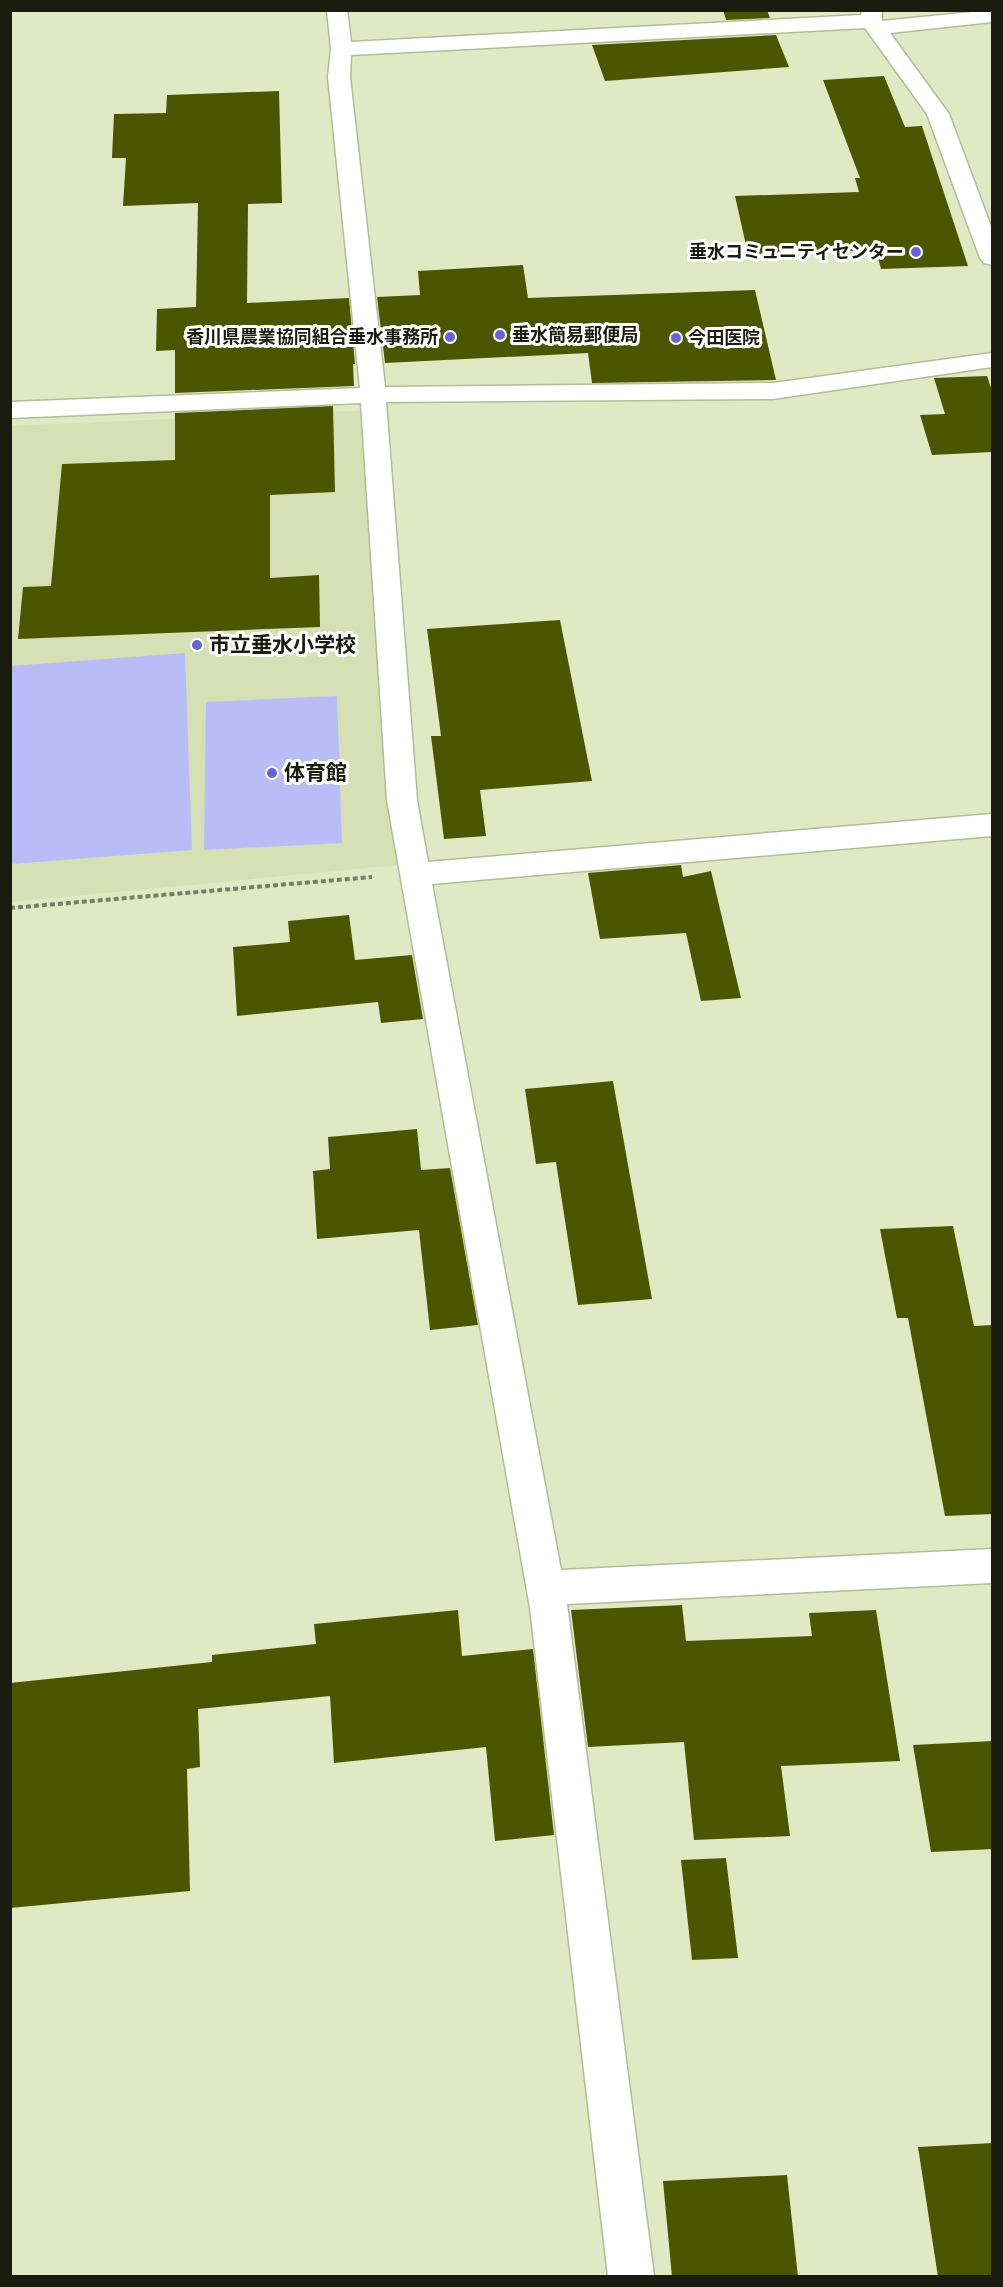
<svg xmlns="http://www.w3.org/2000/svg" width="1003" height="2287" font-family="'Libre Baskerville','Noto Sans JP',serif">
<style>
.built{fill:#d6e0b4}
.green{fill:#b8bdf7}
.building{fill:#4b5700}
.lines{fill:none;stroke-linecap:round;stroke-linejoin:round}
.minor-casing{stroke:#b3bc98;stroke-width:3}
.path{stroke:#797f67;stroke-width:4;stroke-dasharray:5 3;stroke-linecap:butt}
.minor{fill:#fff;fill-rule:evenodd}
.poi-dot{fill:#6662dc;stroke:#fff;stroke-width:2}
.labels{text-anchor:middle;stroke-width:6;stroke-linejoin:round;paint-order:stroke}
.far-poi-label{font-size:18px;font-weight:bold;fill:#191c0f;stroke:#fff;text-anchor:end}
.poi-label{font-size:21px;font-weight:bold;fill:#191c0f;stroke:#fff;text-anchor:start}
</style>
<rect width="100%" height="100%" fill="#e0e9c4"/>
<path class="built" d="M 369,410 L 399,865 L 11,902 L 10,426 Z"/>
<path class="green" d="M 185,653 L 192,850 L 11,864 L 11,666 Z
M 337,696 L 342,843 L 204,850 L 206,702 Z"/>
<path class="building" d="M 723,10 L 767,10 L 770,18 L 726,20 Z
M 776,35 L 789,67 L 605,81 L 592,45 Z
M 884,76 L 905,127 L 922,126 L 968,266 L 881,269 L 876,250 L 748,254 L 735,196 L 859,192 L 855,178 L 860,178 L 823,80 Z
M 279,91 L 282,203 L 248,204 L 247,303 L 349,298 L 355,364 L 353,364 L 354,386 L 175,393 L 175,350 L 156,351 L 157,309 L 196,307 L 198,203 L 123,206 L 126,158 L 112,158 L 114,114 L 166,113 L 167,95 Z
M 523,265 L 528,298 L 755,290 L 776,380 L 592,383 L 588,353 L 385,363 L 377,297 L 420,295 L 418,271 Z
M 987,376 L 993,394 L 993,452 L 932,455 L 920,415 L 945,414 L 934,378 Z
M 333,406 L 335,492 L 270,495 L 270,578 L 319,575 L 320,627 L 18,639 L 23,587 L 51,586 L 62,464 L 175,460 L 175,413 Z
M 560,620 L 592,781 L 480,790 L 486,836 L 444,839 L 431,736 L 441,736 L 427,629 Z
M 681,865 L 683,877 L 711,871 L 741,998 L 701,1001 L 686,933 L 600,939 L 588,873 Z
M 349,915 L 355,960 L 412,955 L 423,1019 L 381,1023 L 378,1002 L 237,1016 L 233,947 L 290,942 L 288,921 Z
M 613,1081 L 652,1299 L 578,1305 L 556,1162 L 536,1164 L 525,1089 Z
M 417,1129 L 421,1170 L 450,1168 L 478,1325 L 430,1330 L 419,1230 L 317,1239 L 313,1171 L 330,1169 L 328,1137 Z
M 953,1226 L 974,1326 L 993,1325 L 993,1514 L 945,1516 L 908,1318 L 897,1318 L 880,1229 Z
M 682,1605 L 686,1641 L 812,1636 L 809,1613 L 876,1610 L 900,1761 L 781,1766 L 790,1836 L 694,1840 L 684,1742 L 588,1747 L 571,1610 Z
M 458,1610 L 462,1656 L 533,1649 L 554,1835 L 495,1841 L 486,1747 L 334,1763 L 330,1696 L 198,1709 L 200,1767 L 187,1769 L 190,1891 L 10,1908 L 10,1683 L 212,1662 L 212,1655 L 316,1644 L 314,1624 Z
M 993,1741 L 993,1849 L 931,1852 L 913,1745 Z
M 726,1858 L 738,1958 L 692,1960 L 681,1860 Z
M 993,2143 L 993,2277 L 938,2277 L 918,2147 Z
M 787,2175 L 798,2277 L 672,2277 L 663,2181 Z"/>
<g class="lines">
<defs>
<path id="minor" d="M 327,10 L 347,10 L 351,42 L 861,15 L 862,10 L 882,10 L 882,21 L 992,10 L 992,22 L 890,33 L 949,114 L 992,229 L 992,265 L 984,263 L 980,258 L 927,114 L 865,28 L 351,55 L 350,77 L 385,387 L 773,383 L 992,353 L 992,367 L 773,399 L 386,402 L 417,800 L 428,862 L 992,814 L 992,836 L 432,884 L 561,1570 L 992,1549 L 992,1583 L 567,1604 L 654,2276 L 608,2276 L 530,1608 L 387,800 L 361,403 L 10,418 L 10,402 L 360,388 L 328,77 L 331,49 Z"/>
</defs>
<use href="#minor" class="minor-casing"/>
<path class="path" d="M 10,908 L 372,877"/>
<use href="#minor" class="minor"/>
</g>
<g class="poi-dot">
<circle cx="916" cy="252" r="6"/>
<circle cx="500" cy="335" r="6"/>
<circle cx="450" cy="337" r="6"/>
<circle cx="676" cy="338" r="6"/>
<circle cx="197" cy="645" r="6"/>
<circle cx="272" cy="773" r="6"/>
</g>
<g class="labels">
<g class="far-poi-label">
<text x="904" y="258">垂水コミュニティセンター</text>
<text x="512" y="341" text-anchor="start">垂水簡易郵便局</text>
<text x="438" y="343">香川県農業協同組合垂水事務所</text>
<text x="688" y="344" text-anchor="start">今田医院</text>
</g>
<g class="poi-label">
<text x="209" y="652">市立垂水小学校</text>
<text x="284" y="780">体育館</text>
</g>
</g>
<rect width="1003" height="2287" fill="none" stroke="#191c0f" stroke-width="24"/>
</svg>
